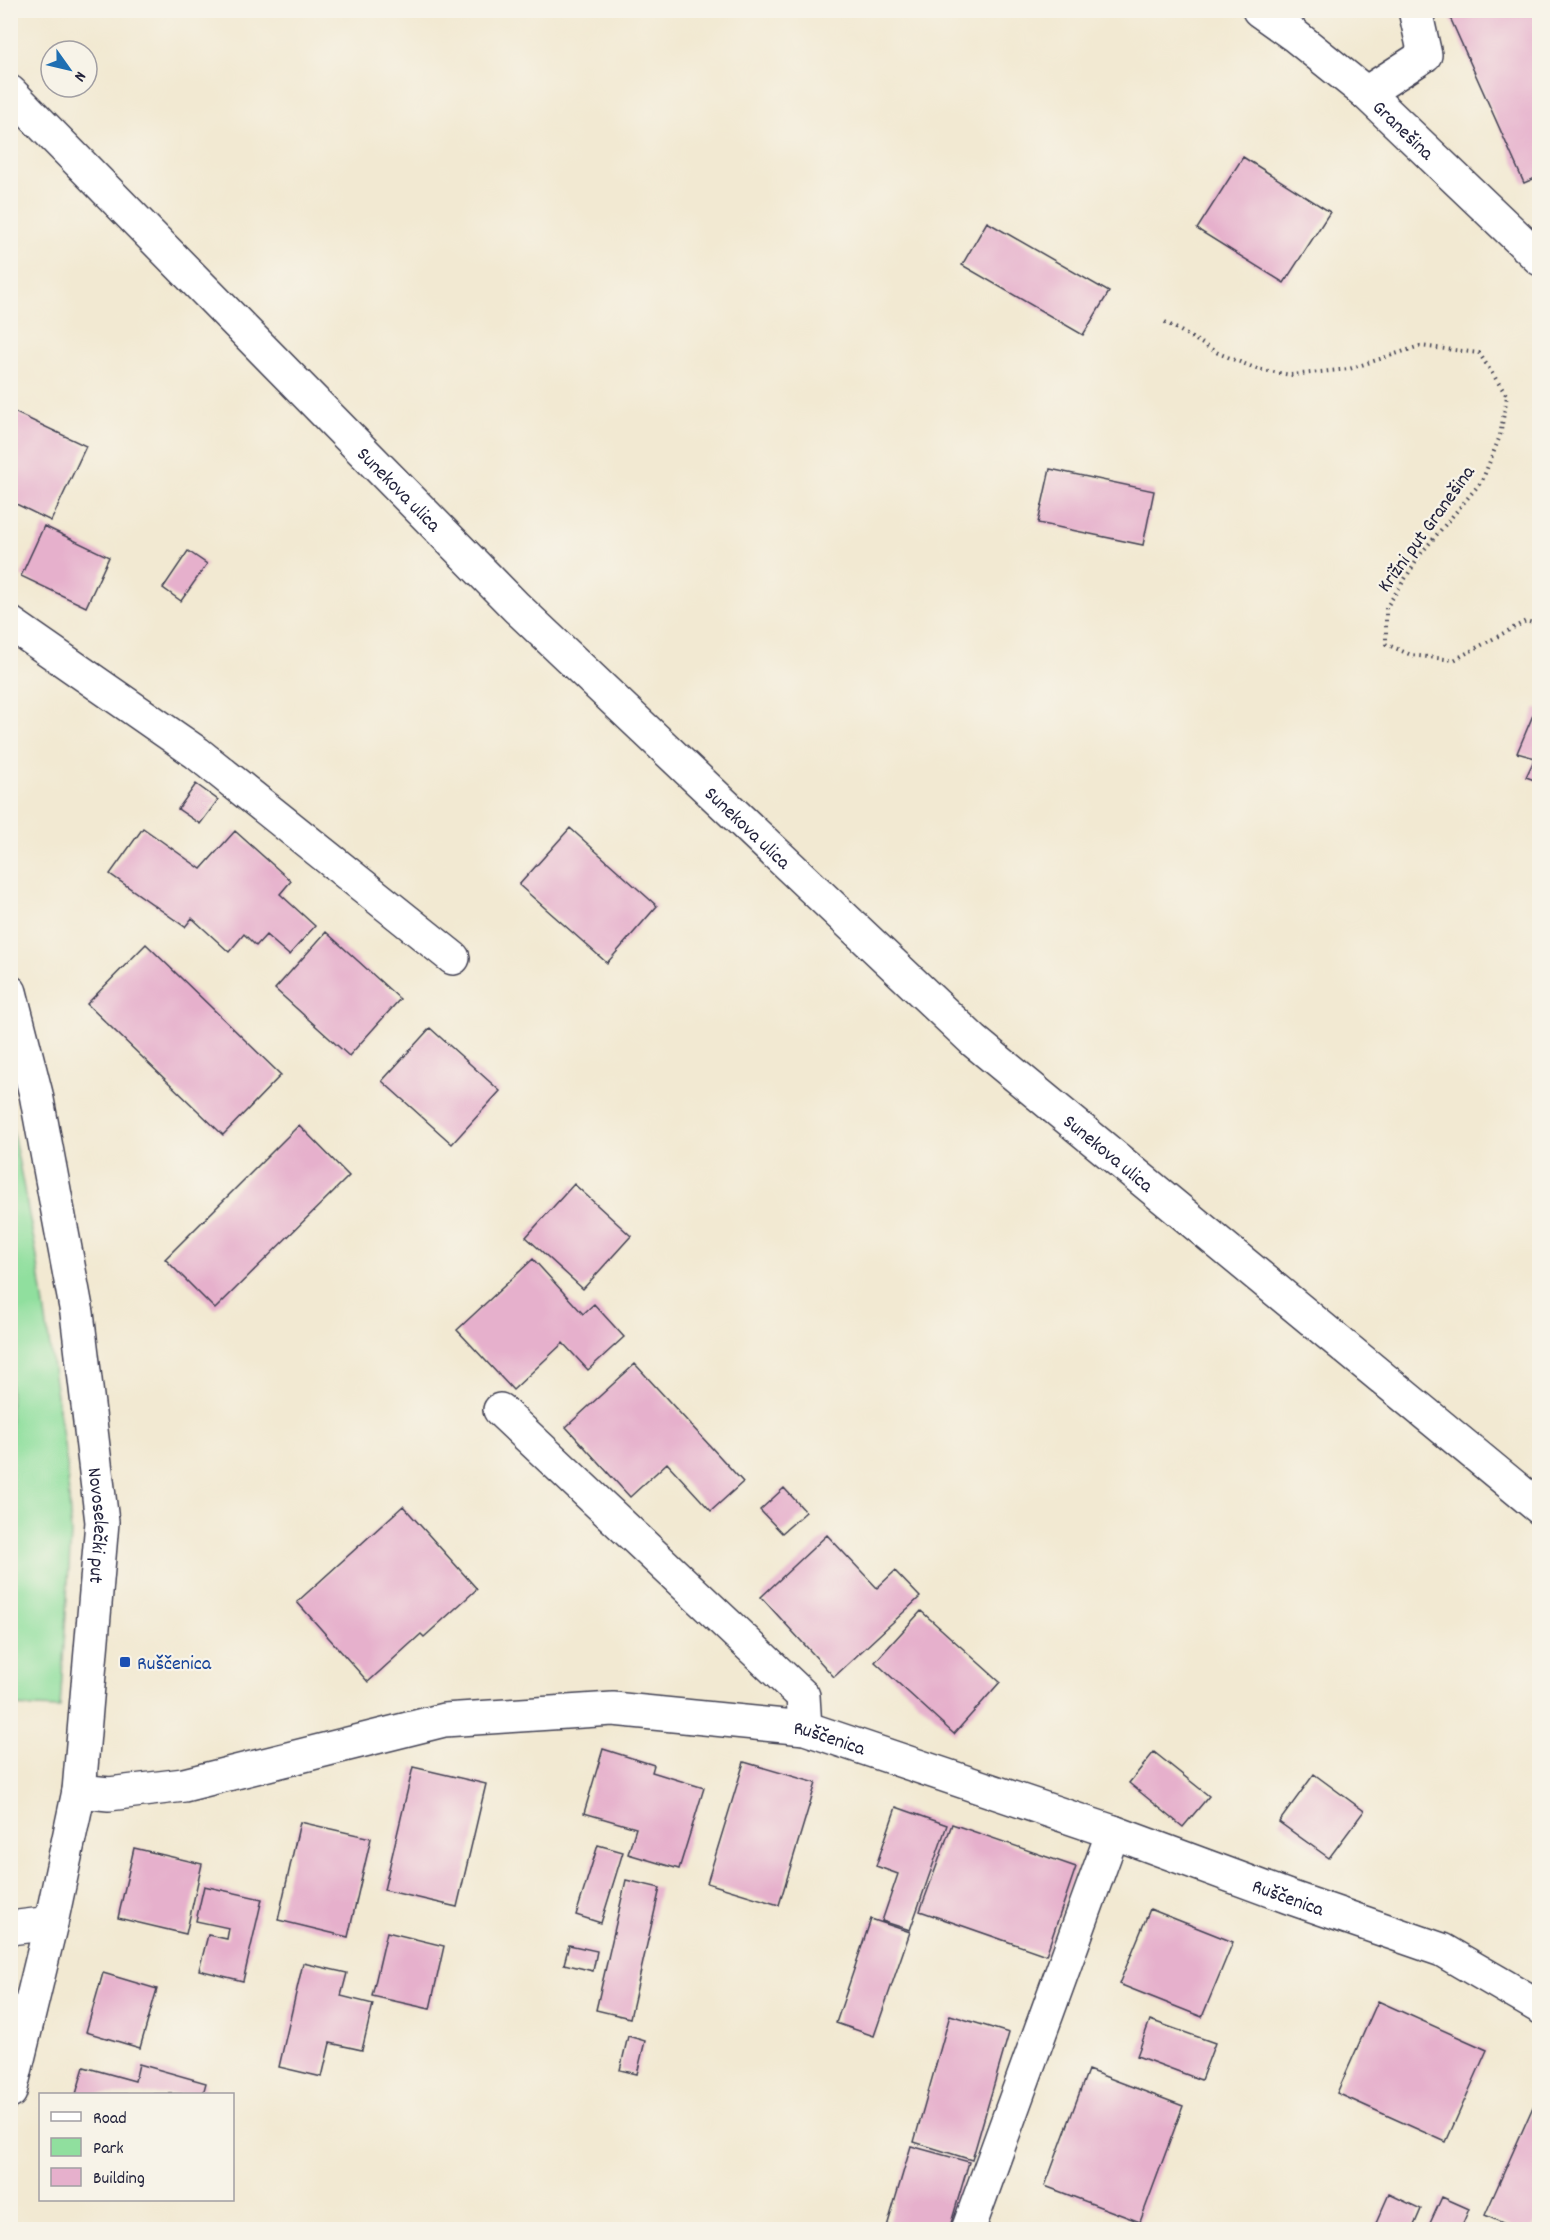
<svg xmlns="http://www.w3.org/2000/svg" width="1550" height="2240" font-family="Dekko,sans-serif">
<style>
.green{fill:#90df9e;stroke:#59806c;stroke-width:1.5}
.building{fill:#e6b0cc}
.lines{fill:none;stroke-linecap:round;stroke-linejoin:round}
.minor-casing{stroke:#414052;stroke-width:36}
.path{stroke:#414052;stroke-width:4;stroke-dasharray:1.5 4.5;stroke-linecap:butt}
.minor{stroke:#fff;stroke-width:33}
.transit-dot{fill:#1a4fb4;stroke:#f7f3e8;stroke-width:2}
.labels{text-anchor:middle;stroke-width:4.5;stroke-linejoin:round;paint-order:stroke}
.street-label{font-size:20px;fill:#22223b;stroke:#f7f3e8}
.transit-label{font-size:20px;fill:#164399;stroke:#f7f3e8;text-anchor:start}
</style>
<rect width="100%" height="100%" fill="#f7f3e8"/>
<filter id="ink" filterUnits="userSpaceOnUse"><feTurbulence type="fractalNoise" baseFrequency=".0167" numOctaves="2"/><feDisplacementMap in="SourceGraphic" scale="12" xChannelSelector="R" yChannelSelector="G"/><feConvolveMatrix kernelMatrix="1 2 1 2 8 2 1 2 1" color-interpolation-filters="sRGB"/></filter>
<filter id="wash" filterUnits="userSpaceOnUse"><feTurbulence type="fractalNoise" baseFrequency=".008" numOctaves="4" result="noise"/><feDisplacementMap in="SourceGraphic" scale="24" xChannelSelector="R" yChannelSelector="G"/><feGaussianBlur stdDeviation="1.35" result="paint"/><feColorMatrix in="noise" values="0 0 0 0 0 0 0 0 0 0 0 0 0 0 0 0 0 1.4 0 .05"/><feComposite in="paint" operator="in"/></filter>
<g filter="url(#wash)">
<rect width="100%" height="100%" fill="#f2e9d2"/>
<path class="green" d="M 10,1117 L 36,1251 L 67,1465 L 71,1534 L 60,1708 L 11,1706 Z"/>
<g id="blocks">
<path class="building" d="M 1453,10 L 1540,10 L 1540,176 L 1524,183 L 1448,13 Z
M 1243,157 L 1330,212 L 1284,283 L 1197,229 Z
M 987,222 L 1109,292 L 1083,335 L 962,265 Z
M 10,410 L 86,446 L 51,521 L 10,501 Z
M 1050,469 L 1154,491 L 1143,545 L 1038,523 Z
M 44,526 L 109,557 L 86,607 L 21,576 Z
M 188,551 L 207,564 L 181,601 L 163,588 Z
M 1536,708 L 1540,711 L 1540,782 L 1526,777 L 1535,758 L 1517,753 Z
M 196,784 L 218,800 L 200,824 L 178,809 Z
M 143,828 L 201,869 L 235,831 L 291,881 L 280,894 L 315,926 L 289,955 L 266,935 L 256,946 L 244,934 L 229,952 L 192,918 L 185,927 L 110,874 Z
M 570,828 L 657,906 L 607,963 L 519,885 Z
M 326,932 L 400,999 L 349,1056 L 275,989 Z
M 146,944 L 281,1075 L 223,1135 L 87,1004 Z
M 430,1028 L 500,1091 L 452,1144 L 382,1081 Z
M 299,1125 L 349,1176 L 215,1309 L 165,1259 Z
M 574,1184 L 631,1236 L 583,1289 L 526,1237 Z
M 533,1259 L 583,1314 L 594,1304 L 624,1337 L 588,1370 L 563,1343 L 513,1390 L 457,1330 Z
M 635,1364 L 743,1482 L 711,1511 L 667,1463 L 630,1497 L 566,1427 Z
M 784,1488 L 806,1512 L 782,1533 L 760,1510 Z
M 403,1506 L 477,1589 L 424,1637 L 421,1634 L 368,1682 L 297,1602 Z
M 827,1535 L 877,1588 L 895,1571 L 920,1597 L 834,1677 L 761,1597 Z
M 921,1611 L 1000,1682 L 954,1734 L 875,1662 Z
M 603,1749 L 654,1765 L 652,1772 L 704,1788 L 679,1869 L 628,1854 L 636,1828 L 584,1813 Z
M 1154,1752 L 1209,1796 L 1183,1827 L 1129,1783 Z
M 744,1762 L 816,1783 L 779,1905 L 707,1883 Z
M 413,1767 L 486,1784 L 457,1907 L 384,1890 Z
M 1314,1774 L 1364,1811 L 1329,1858 L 1279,1822 Z
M 896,1807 L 947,1825 L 910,1930 L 882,1921 L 898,1874 L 876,1866 Z
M 300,1822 L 371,1838 L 348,1937 L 278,1920 Z
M 952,1824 L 1076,1867 L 1046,1955 L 920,1911 Z
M 598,1845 L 623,1852 L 601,1923 L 576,1915 Z
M 134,1848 L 202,1864 L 186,1934 L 118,1918 Z
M 626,1880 L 660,1888 L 630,2018 L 596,2010 Z
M 204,1886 L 262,1899 L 243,1981 L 199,1970 L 208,1935 L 227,1939 L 229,1928 L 196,1921 Z
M 1150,1909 L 1233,1942 L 1202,2017 L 1119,1984 Z
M 871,1919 L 910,1932 L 874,2036 L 836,2023 Z
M 387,1932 L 444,1946 L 430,2009 L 372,1996 Z
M 569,1945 L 597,1951 L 593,1971 L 564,1964 Z
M 303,1963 L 347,1973 L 341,1996 L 373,2004 L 362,2050 L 330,2043 L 322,2077 L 279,2067 Z
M 103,1973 L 157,1989 L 140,2048 L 86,2032 Z
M 1378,2001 L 1487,2050 L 1446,2142 L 1337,2093 Z
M 950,2015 L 1009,2033 L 972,2160 L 914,2142 Z
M 1150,2020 L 1215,2043 L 1201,2080 L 1137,2056 Z
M 628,2036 L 645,2041 L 637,2074 L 620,2070 Z
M 139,2064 L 206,2083 L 203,2094 L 76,2094 L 84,2067 L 135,2081 Z
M 1088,2070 L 1183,2106 L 1140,2222 L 1045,2186 Z
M 1540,2091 L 1540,2213 L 1532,2230 L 1518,2230 L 1485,2215 Z
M 911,2146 L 969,2162 L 949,2230 L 886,2230 Z
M 1389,2194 L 1421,2209 L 1412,2230 L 1373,2230 Z
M 1442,2197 L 1469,2209 L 1460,2230 L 1427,2230 Z"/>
</g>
</g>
<g filter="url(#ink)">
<use href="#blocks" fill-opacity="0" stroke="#414052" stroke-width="1.5"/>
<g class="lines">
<defs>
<g id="minor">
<path id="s1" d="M 1259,10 L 1294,35 L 1366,93 L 1540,259"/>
<path id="s2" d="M 10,92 L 516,607 L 974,1041 L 1540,1508"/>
<path d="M 1366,93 L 1425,55 L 1415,10"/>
<path d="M 10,623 L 197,753 L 453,958"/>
<path id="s3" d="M 10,992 L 36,1094 L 77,1313 L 102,1522 L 79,1791 L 51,1923 L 10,2092"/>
<path d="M 500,1410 L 803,1696 L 805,1728"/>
<path id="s4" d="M 79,1791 L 109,1794 L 184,1785 L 444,1720 L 613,1709 L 805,1728 L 1113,1832 L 1289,1897 L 1442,1950 L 1540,2007"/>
<path d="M 10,1928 L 51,1923"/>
<path d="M 968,2230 L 1113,1832"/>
</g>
</defs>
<use href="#minor" class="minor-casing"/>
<path class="path" d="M 1165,322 L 1218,353 L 1257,369 L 1291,375 L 1349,369 L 1420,346 L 1479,353 L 1507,396 L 1500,436 L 1482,481 L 1423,551 L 1386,608 L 1386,644 L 1411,655 L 1454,660 L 1526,621 L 1540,625"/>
<use href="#minor" class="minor"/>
</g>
</g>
<rect class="transit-dot" x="119" y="1656" width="12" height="12" rx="3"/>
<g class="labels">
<g class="street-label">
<text dy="7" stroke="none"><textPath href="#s1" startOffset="188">Granešina</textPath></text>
<text dy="7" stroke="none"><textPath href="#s2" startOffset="556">Sunekova ulica</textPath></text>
<text transform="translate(1425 528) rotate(-54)" y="7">Križni put Granešina</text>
<text dy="7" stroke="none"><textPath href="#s2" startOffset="1042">Sunekova ulica</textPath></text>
<text dy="7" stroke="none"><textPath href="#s2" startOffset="1528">Sunekova ulica</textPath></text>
<text dy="7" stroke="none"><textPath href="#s3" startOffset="542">Novoselečki put</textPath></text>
<text dy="7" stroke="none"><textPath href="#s4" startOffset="762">Ruščenica</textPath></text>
<text dy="7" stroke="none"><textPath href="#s4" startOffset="1248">Ruščenica</textPath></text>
</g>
<g class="transit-label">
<text x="137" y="1669">Ruščenica</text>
</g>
</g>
<rect width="1550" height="2240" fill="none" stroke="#f7f3e8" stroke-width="36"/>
<rect x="39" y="2093" width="195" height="108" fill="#f7f3e8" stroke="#a29fa3" stroke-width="1.5"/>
<rect x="51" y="2112" width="30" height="9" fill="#ffffff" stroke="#a29fa3" stroke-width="1.5"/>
<text x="93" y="2123" font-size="18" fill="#22223b">Road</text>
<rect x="51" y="2138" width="30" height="18" fill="#90df9e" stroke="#a29fa3" stroke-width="1.5"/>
<text x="93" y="2153" font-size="18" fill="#22223b">Park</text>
<rect x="51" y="2168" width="30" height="18" fill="#e6b0cc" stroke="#a29fa3" stroke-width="1.5"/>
<text x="93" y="2183" font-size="18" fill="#22223b">Building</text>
<g transform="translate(69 69) rotate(124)"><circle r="28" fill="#f7f3e8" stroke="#a29fa3" stroke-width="1.5"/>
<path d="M0-4.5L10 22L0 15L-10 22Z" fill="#1f6fb2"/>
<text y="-9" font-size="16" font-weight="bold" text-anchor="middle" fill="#22223b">N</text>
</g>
</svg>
